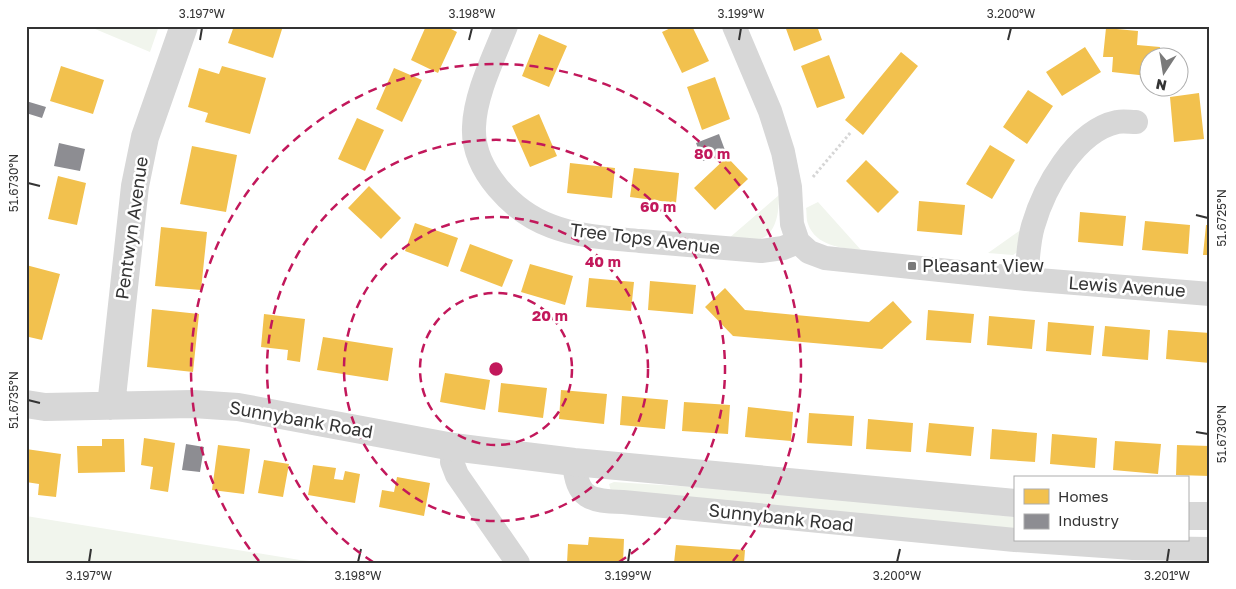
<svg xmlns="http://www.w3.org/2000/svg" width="1236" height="589" font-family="'Golos Text',sans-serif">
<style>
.green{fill:#f1f5ed}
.homes{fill:#f2c14e}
.industry{fill:#8d8d92}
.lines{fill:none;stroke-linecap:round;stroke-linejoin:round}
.path{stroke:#d6d6d6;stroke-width:3;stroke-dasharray:2.5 2.5;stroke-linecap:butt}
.minor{stroke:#d7d7d7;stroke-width:24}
.tertiary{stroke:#d7d7d7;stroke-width:28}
.ticks{fill:none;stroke:#333;stroke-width:2}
.ring{fill:none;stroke:#c2185b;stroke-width:2.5;stroke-dasharray:9 6}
.poi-dot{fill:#7a7a7a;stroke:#fff;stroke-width:2}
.labels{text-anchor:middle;stroke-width:5;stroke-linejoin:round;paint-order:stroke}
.street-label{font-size:18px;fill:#333;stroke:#fff}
.poi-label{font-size:18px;fill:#333;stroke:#fff;text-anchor:start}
.centre{fill:#c2185b;stroke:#fff;stroke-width:2.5}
.ring-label{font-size:15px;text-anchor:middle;font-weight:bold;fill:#c2185b;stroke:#fff;stroke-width:5;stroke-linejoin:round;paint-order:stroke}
.neatline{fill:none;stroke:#333;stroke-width:2}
.ticks-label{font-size:12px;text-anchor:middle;fill:#333}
</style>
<rect width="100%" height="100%" fill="#fff"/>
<path class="green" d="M 88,26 L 159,26 L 150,52 Z
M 779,195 C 779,211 777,237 756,240 C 747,241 737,239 728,239 Z
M 818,202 L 861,250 C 841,248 816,246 808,224 C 806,219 807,213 806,208 Z
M 1022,229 L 1019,251 L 1013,255 L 988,253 Z
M 614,482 L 742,490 L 1015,517 L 1015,530 L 611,491 L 609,484 Z
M 26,516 L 300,560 L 329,563 L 26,563 Z"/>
<path class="homes" d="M 234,26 L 283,26 L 273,58 L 228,43 Z
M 426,26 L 445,26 L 457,32 L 438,73 L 411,60 Z
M 675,26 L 692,26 L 709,61 L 682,73 L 662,32 Z
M 785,26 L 817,26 L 822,40 L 794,51 Z
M 1106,28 L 1138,31 L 1137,45 L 1160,47 L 1159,58 L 1148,58 L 1148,76 L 1112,72 L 1113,57 L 1103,57 Z
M 539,34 L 567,46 L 549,87 L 522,76 Z
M 1085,47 L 1101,72 L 1062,96 L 1046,72 Z
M 901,52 L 918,66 L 863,135 L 845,120 Z
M 829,55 L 845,98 L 817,108 L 801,66 Z
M 61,66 L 104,80 L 93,114 L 50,101 Z
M 222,66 L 266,78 L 250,134 L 205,122 L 208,113 L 188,107 L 199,68 L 219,74 Z
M 394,68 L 422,80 L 402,122 L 376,109 Z
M 715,77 L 730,119 L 702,130 L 687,87 Z
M 1028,90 L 1053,106 L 1027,144 L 1003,127 Z
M 1199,93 L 1204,139 L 1174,142 L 1170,97 Z
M 539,114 L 557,156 L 530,167 L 512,126 Z
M 357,118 L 384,130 L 365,171 L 338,159 Z
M 990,145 L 1015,160 L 992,199 L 966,184 Z
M 192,146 L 237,155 L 226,212 L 180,204 Z
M 727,157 L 748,179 L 715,210 L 694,188 Z
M 866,160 L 899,192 L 878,213 L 846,181 Z
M 570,163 L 615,168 L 612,198 L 567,193 Z
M 634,168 L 679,173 L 676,203 L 630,197 Z
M 58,176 L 86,183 L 77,225 L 48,219 Z
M 369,186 L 401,218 L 381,239 L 348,208 Z
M 919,201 L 965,205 L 962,235 L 917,231 Z
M 1080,212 L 1126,216 L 1123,246 L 1078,242 Z
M 1145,221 L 1190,225 L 1188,254 L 1142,250 Z
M 415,223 L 458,238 L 448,267 L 405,251 Z
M 1206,225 L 1210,225 L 1210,255 L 1203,255 Z
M 161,227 L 207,232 L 201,290 L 155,286 Z
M 470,244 L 513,260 L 502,287 L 460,271 Z
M 530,264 L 573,276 L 565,305 L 521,292 Z
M 26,265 L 60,274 L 42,340 L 29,337 L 27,346 Z
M 589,278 L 634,282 L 631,311 L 586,307 Z
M 650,281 L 696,285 L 693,314 L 648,310 Z
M 725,288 L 745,310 L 869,322 L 893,301 L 912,322 L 882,349 L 733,336 L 705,307 Z
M 152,309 L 199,314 L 193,372 L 147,367 Z
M 928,310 L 974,314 L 971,343 L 926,340 Z
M 264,314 L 305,319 L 300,362 L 287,360 L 288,350 L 261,347 Z
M 989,316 L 1035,320 L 1032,349 L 987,345 Z
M 1048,322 L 1094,326 L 1091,355 L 1046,351 Z
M 1105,326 L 1150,330 L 1148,360 L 1102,356 Z
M 1168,330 L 1210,333 L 1210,363 L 1166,359 Z
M 323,337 L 393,348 L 388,381 L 317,370 Z
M 445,373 L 490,380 L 485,410 L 440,402 Z
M 501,383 L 547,388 L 543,418 L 498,412 Z
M 561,390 L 607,394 L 604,424 L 559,419 Z
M 622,396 L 668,400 L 665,429 L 620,425 Z
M 684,402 L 730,405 L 728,434 L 682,431 Z
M 748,407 L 793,412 L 791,441 L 745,437 Z
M 809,413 L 854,416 L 852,446 L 807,443 Z
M 868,419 L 913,423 L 911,452 L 866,449 Z
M 929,423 L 974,427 L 971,456 L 926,452 Z
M 992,429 L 1037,433 L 1035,462 L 990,459 Z
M 1052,434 L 1097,438 L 1095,468 L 1050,464 Z
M 144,438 L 175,443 L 168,492 L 150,489 L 153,467 L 141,465 Z
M 102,439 L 124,439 L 125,472 L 78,473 L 77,446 L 102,446 Z
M 1115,441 L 1161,444 L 1158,474 L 1113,470 Z
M 218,445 L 250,449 L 244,494 L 212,490 Z
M 1177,445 L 1210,446 L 1210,476 L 1176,475 Z
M 26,449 L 61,454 L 56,497 L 38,495 L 39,484 L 26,482 Z
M 264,460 L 289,464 L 283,497 L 258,493 Z
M 313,465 L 336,468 L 334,479 L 343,480 L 345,471 L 360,474 L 355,503 L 308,495 Z
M 397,477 L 430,483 L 424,516 L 379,507 L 382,490 L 394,492 Z
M 589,537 L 624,539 L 623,563 L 567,563 L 568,544 L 588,545 Z
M 676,545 L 745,550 L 744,563 L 674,563 Z"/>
<path class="industry" d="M 26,101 L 46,107 L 42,118 L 26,113 Z
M 719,134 L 726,153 L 703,161 L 696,143 Z
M 59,143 L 85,149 L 80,171 L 54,166 Z
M 186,444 L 204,447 L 200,472 L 182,470 Z"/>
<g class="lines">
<path class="path" d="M 813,177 L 851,132"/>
<path class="minor" d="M 506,26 C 494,57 475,94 474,127 C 472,170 513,212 551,226 C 579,237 610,238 640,241 C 680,244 721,248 761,251 L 783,248 L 798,242
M 734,26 L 770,111 L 783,152 L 790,187 L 792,224 L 798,242 L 809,252 L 825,258 L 1026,279 L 1210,294
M 1026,279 C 1028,262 1028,243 1033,226 C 1044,188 1075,131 1117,122 C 1123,121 1130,122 1136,122
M 453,447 L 452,462 L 457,475 L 518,563
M 574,462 C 577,499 590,501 623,502 L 1015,540
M 1015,540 L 1133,548 L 1210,549"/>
<path class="tertiary" d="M 26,404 L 45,407 L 193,404 L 238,407 L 453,447 L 574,462 L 1015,503
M 111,406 L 135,186 L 145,137 L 184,26
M 1187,516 L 1210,516"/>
</g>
<path class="ticks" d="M 200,40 L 202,28M 469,40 L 472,28M 739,40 L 741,28M 1008,40 L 1011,28M 28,183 L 40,186M 1196,215 L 1208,218M 28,400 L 40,403M 1196,432 L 1208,434M 89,562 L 91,549M 358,562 L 361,549M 628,562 L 630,549M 897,562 L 900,549M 1167,562 L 1169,549"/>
<g class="ring">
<circle cx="496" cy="369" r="76"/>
<circle cx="496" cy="369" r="152"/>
<path d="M373 562A229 229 0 1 1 619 562"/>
<path d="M259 561A305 305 0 1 1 733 561"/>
</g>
<rect class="poi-dot" x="907" y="261" width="10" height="10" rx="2.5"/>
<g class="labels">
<g class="street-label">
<text transform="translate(132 228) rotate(-82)" y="6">Pentwyn Avenue</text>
<text transform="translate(645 239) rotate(7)" y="6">Tree Tops Avenue</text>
<text transform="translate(1127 287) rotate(4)" y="6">Lewis Avenue</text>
<text transform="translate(301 420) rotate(10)" y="6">Sunnybank Road</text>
<text transform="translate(781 518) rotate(6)" y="6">Sunnybank Road</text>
</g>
<g class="poi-label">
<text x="922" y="272">Pleasant View</text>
</g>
</g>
<circle cx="496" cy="369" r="8" class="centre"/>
<g class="ring-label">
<text x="712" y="159">80 m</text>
<text x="658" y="212">60 m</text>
<text x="603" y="267">40 m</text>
<text x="550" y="321">20 m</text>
</g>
<rect width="1236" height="589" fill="none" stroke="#ffffff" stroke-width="55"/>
<rect x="1014" y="476" width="175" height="65" fill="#ffffff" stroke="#adadad"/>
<rect x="1024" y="489" width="25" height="15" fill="#f2c14e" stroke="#adadad"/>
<text x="1058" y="502" font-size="15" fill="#333333">Homes</text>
<rect x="1024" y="514" width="25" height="15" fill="#8d8d92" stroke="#adadad"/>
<text x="1058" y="526" font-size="15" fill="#333333">Industry</text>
<g transform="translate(1164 72) rotate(192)"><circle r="24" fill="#ffffff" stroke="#adadad"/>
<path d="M0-4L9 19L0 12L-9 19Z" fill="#7a7a7a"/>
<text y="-8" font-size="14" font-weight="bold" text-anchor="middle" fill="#333333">N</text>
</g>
<rect x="28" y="28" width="1180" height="534" class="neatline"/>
<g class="ticks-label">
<text x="202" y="18">3.197°W</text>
<text x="472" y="18">3.198°W</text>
<text x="741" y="18">3.199°W</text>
<text x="1011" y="18">3.200°W</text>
<text transform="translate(14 183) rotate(-90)" y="4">51.6730°N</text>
<text transform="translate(1222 218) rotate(-90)" y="4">51.6725°N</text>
<text transform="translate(14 400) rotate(-90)" y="4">51.6735°N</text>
<text transform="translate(1222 434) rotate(-90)" y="4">51.6730°N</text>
<text x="89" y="580">3.197°W</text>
<text x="358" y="580">3.198°W</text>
<text x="628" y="580">3.199°W</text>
<text x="897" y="580">3.200°W</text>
<text x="1167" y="580">3.201°W</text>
</g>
</svg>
